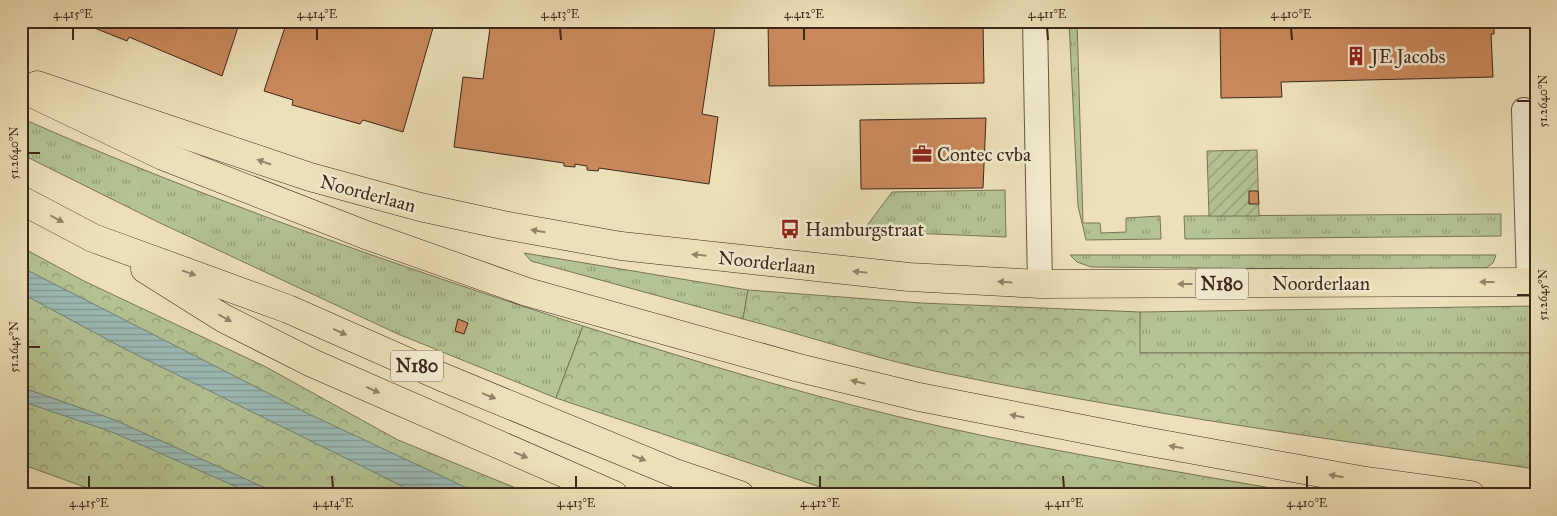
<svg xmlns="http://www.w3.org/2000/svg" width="1557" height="516" font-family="'IM FELL Great Primer',serif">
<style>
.grass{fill:url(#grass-tufts);stroke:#787657}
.forest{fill:url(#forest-crowns);stroke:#787657}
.garden{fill:url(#garden-furrows);stroke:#787657}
.water{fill:url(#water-rules);stroke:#758078}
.building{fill:#cb8a5d;stroke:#3c281c}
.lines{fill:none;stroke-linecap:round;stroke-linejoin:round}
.minor-casing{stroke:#685643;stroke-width:26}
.major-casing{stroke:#3c281c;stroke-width:29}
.highway-casing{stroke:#3c281c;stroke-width:29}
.minor{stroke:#f3ebd1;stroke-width:24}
.major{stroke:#ede0b8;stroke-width:28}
.highway{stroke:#ede0b8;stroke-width:28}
.oneway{fill:#94846a}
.ticks{fill:none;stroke:#3c281c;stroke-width:2}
.labels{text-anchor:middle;stroke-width:5;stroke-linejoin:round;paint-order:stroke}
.shield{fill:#f3ebd1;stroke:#736252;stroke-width:1}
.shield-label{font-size:18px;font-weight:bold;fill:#3c281c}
.poi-label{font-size:19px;fill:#3c281c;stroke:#f3ebd1;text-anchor:start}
.street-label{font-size:19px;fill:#3c281c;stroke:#f3ebd1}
.neatline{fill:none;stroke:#3c281c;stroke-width:2}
.ticks-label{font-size:12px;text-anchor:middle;fill:#3c281c}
</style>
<defs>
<pattern id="grass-tufts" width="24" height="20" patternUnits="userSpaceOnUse" patternTransform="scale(1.25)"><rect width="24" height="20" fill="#b4c392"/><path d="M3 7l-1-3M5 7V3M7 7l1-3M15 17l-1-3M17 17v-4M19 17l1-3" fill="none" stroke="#949e76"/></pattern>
<pattern id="forest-crowns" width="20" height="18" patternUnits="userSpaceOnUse" patternTransform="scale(1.25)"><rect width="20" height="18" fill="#b4c392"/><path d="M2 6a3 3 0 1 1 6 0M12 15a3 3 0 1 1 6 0" fill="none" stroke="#949e76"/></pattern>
<pattern id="garden-furrows" width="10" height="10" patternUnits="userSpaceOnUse" patternTransform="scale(1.25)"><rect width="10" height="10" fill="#b4c392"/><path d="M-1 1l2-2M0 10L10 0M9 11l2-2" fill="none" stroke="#949e76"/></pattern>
<pattern id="water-rules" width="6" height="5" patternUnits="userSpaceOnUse" patternTransform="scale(1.25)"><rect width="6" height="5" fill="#9bbbb6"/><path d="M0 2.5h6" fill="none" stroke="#809893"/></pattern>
</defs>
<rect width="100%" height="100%" fill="#ede0b8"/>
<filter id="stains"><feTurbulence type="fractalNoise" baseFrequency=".004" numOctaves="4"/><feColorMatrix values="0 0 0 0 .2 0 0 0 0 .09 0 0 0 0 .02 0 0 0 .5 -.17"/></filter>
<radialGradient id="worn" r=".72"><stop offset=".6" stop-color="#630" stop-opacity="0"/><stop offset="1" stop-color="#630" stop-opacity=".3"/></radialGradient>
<path class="grass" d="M 1069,21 L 1077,21 L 1083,223 L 1100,223 L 1101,233 L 1126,232 L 1126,218 L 1160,216 L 1161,239 L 1086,240 L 1078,206 Z
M 21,118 C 204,199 393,264 583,326 L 556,398 L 398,334 L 160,223 L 21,154 Z
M 1005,190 L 1006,237 L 863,231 L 892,192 Z
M 1501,214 L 1501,236 L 1185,239 L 1184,216 Z
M 524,253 L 748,290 L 743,319 L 531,261 Z
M 1070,255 L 1496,255 L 1493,263 L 1486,268 L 1312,269 L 1091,267 L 1077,262 Z
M 1536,306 L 1536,353 L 1139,353 L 1140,312 Z"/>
<path class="forest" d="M 21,247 L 84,281 L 266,367 L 398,440 L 533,495 L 107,495 L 21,464 Z
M 748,290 L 921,303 L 1140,312 L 1140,353 L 1536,353 L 1536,469 C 1336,440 1137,413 939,372 C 873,358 808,336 743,319 Z
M 583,326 C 701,363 821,400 943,427 C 1064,454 1188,473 1310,495 L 844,495 L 556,398 Z"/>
<path class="garden" d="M 1257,150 L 1259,216 L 1209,216 L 1207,151 Z"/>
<path class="water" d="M 21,267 L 311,415 L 482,495 L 420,495 L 125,349 L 21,293 Z
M 21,387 L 115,420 L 281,495 L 255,495 L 112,432 L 21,401 Z"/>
<path class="building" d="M 77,21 L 240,21 L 222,76 L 129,37 L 127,41 Z
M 287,21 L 435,21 L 403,132 L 363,120 L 360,124 L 292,105 L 293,100 L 264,91 Z
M 491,21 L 716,21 L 702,114 L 718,117 L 709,184 L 599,168 L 598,171 L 587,170 L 587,166 L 575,164 L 575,167 L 564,166 L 564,163 L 454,147 L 463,77 L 483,79 Z
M 768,21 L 983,21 L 984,83 L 769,86 Z
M 1220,21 L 1494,21 L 1494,34 L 1491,34 L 1493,77 L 1281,82 L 1282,97 L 1221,98 Z
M 986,118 L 983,188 L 861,189 L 860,120 Z
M 1249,191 L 1258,191 L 1259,204 L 1249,204 Z
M 458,319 L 468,323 L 464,334 L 455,331 Z"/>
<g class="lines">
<defs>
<path id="minor" d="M 1035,21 L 1040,284
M 1524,110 L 1529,282"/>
<path id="major" d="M 37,85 L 310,177 L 420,207 L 503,225 L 621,246 L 909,277 L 1040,284 L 1536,282"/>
<path id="highway" d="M 21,88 L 163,156 L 366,235 L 527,292 L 799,368 L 919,397 L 1139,440 L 1360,480 L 1471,495
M 21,200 L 93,238 L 288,309 L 442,377 L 675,473 L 740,495
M 145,269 L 223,318 L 312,363 L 614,495"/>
</defs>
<use href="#minor" class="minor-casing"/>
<use href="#major" class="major-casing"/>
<use href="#highway" class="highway-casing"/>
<use href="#minor" class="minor"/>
<use href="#major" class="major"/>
<use href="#highway" class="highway"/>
</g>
<defs><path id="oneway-solid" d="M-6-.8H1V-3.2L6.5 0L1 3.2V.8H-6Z" transform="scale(1.25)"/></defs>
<g class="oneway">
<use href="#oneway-solid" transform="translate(264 162) rotate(-161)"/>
<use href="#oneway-solid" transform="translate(57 219) rotate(28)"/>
<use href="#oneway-solid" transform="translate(538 231) rotate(-170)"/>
<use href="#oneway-solid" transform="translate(699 255) rotate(-174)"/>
<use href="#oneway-solid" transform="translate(860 272) rotate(-174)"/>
<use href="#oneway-solid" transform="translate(189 273) rotate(20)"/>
<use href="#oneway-solid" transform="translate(1005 282) rotate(-177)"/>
<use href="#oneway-solid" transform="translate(1487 282) rotate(180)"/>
<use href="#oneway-solid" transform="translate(1185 284) rotate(180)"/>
<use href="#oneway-solid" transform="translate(225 318) rotate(29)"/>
<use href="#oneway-solid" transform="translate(340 332) rotate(24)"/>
<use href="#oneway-solid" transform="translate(858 382) rotate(-166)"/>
<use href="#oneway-solid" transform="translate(373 390) rotate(24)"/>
<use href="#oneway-solid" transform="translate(489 396) rotate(22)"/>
<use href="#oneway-solid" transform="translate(1017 416) rotate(-169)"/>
<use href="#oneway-solid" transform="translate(1176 447) rotate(-170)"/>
<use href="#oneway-solid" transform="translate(521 455) rotate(23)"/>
<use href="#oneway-solid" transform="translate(639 458) rotate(22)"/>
<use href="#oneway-solid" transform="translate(1336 476) rotate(-170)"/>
</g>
<path class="ticks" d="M 73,28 L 73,40M 317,28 L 317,40M 560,28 L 561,40M 804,28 L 804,40M 1047,28 L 1048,40M 1291,28 L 1292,40M 1517,101 L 1530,101M 28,153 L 40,153M 1517,295 L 1530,295M 28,347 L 40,347M 89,476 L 89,488M 332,476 L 333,488M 576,476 L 576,488M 820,476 L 820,488M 1063,476 L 1064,488M 1307,476 L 1307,488"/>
<defs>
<symbol id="building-bare" viewBox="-9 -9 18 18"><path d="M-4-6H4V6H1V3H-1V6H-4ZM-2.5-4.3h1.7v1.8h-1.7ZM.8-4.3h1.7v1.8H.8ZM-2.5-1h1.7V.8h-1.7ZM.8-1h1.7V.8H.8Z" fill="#8f2418" stroke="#f3ebd1" stroke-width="2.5" paint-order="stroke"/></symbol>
<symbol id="office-bare" viewBox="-9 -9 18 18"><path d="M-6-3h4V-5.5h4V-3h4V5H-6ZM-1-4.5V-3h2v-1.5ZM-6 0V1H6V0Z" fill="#8f2418" stroke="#f3ebd1" stroke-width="2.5" paint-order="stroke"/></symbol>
<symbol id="bus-bare" viewBox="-9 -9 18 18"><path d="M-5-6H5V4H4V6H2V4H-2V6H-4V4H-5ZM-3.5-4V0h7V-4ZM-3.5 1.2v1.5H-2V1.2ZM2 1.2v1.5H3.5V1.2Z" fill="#8f2418" stroke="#f3ebd1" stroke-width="2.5" paint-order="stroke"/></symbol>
</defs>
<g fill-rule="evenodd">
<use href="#building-bare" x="1342" y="42" width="28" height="28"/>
<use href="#office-bare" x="908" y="140" width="28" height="28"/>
<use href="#bus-bare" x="776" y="215" width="28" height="28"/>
</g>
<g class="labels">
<g class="shield">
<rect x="1196" y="268.5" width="52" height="31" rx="4"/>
<rect x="391" y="350.5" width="52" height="31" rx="4"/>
</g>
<g class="shield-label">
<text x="1222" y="290">N180</text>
<text x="417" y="372">N180</text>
</g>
<g class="poi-label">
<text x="1371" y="63">JE Jacobs</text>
<text x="937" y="161">Contec cvba</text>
<text x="805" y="236">Hamburgstraat</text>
</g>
<g class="street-label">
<text transform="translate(368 193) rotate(15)" y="7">Noorderlaan</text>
<text transform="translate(767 262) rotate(6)" y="7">Noorderlaan</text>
<text x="1321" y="290">Noorderlaan</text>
</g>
</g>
<rect width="1557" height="516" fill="none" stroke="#ede0b8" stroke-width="55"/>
<rect x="28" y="28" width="1502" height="460" class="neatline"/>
<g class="ticks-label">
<text x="73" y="18">4.415°E</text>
<text x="317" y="18">4.414°E</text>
<text x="560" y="18">4.413°E</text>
<text x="804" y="18">4.412°E</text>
<text x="1047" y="18">4.411°E</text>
<text x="1291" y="18">4.410°E</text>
<text transform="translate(1543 101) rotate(-90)" y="4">51.2640°N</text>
<text transform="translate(14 153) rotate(-90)" y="4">51.2640°N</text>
<text transform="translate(1543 295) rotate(-90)" y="4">51.2645°N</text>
<text transform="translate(14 347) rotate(-90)" y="4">51.2645°N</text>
<text x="89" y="507">4.415°E</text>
<text x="333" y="507">4.414°E</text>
<text x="576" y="507">4.413°E</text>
<text x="820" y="507">4.412°E</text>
<text x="1064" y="507">4.411°E</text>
<text x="1307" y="507">4.410°E</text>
</g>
<rect width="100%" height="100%" filter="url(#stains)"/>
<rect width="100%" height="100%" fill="url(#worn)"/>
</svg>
